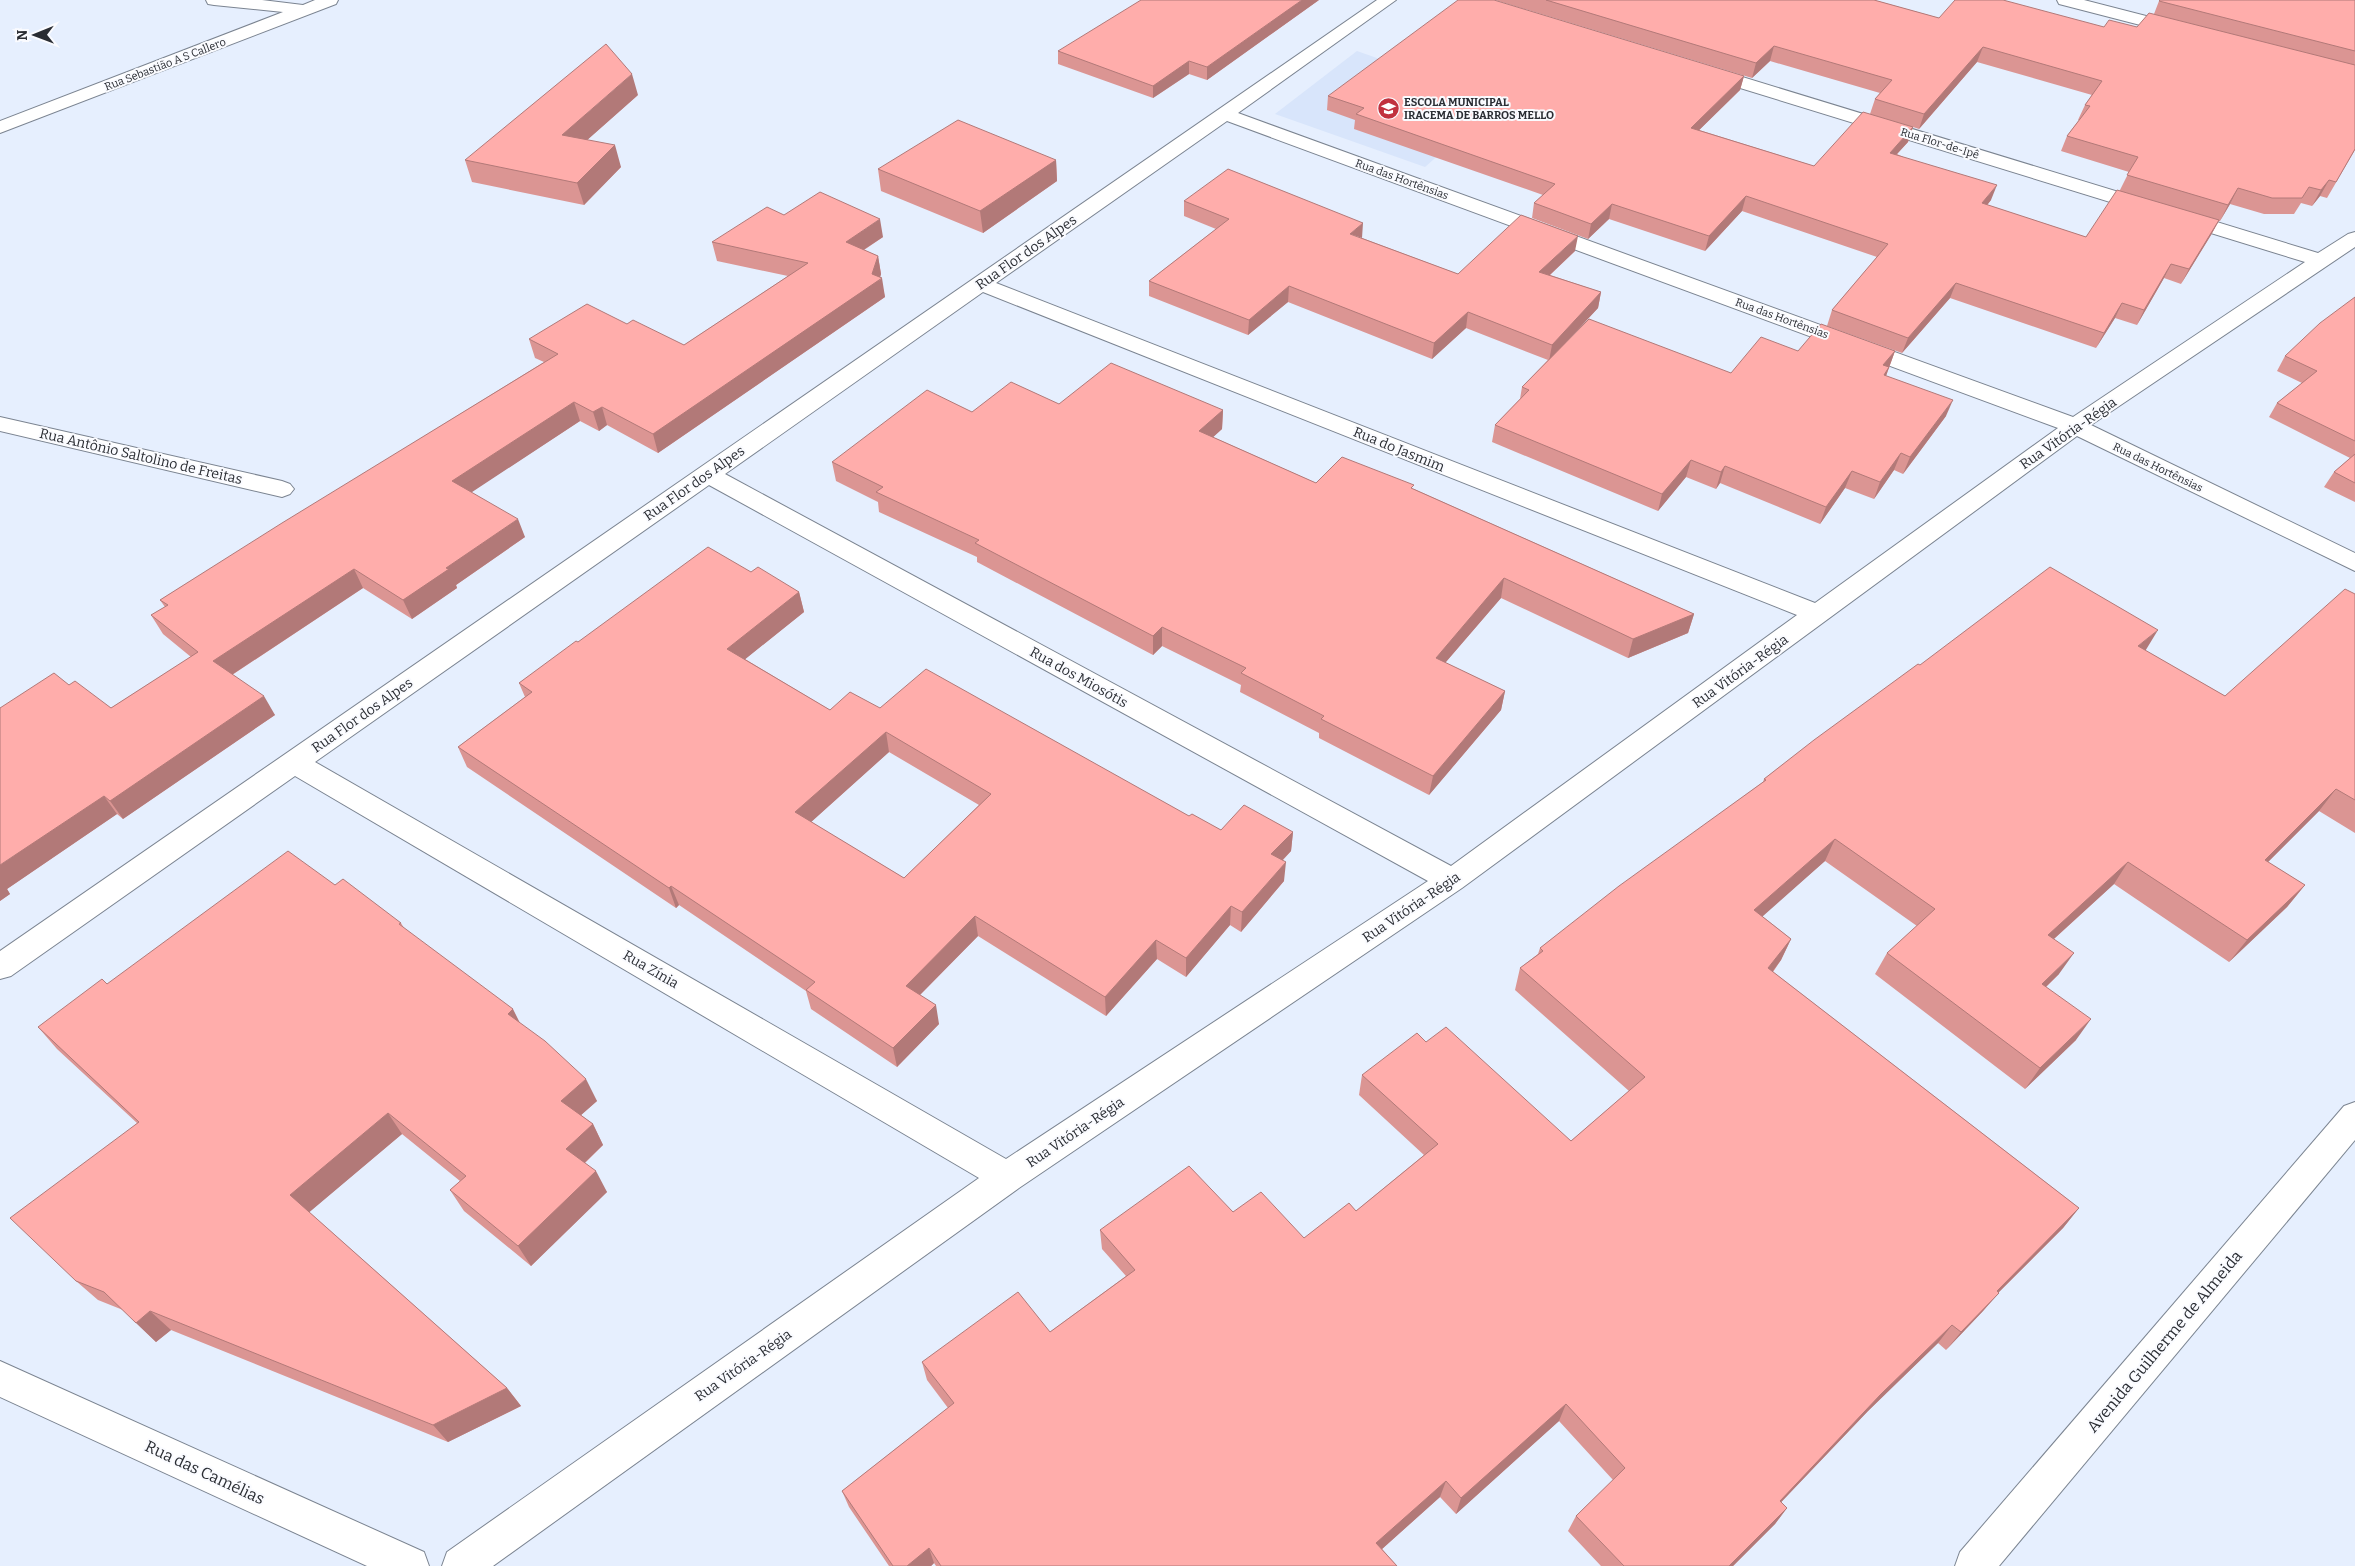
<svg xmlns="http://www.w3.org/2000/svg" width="2355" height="1566" font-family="Bitter,serif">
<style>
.built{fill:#d8e5fb}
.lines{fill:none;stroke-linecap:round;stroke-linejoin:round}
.street-casing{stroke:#7b8491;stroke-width:2}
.secondary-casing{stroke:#7b8491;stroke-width:2}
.street{fill:#fff;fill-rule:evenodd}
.secondary{fill:#fff;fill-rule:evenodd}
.wall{fill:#db9593;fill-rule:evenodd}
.shaded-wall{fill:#b27978}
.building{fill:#ffadab;stroke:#b27978;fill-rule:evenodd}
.labels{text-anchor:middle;stroke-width:4;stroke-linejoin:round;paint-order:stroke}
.far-street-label{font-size:11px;fill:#2a2d33;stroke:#fafbff}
.far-poi-label{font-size:11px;font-weight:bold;fill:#2a2d33;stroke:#fafbff;text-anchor:start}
.street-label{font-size:14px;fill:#2a2d33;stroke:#fafbff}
.near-street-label{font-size:16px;fill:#2a2d33;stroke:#fafbff}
</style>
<rect width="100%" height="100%" fill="#e6effe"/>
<path class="built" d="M 1357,51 L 1499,101 L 1425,167 L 1275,114 Z"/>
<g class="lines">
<defs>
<path id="street" d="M 206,0 L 262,0 L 303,5 L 315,0 L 338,0 L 336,4 L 0,133 L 0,121 L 283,12 L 214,5 L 208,4 Z
M 1377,0 L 1396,0 L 1238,113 L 2073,417 L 2305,262 L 1701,76 L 1698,72 L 1701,68 L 1713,68 L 2318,253 L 2348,234 L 2355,232 L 2355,247 L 2091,425 L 2355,553 L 2355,571 L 2077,436 L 1462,888 L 1019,1188 L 493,1566 L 442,1566 L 447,1552 L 979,1178 L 295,776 L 11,976 L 0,979 L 0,951 ZM 1227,121 L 2058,428 L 1815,603 L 996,283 ZM 983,292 L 1797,615 L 1451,866 L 725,474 ZM 709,485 L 1428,881 L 1006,1159 L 315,762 Z
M 2057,0 L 2084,0 L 2185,26 L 2188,30 L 2185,34 L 2179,35 L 2059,4 Z
M 0,417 L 282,481 L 290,484 L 294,489 L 290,494 L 282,497 L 0,431 Z
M 0,1361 L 424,1552 L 429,1566 L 367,1566 L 0,1397 Z"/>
<path id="secondary" d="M 2355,1102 L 2355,1140 L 1999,1566 L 1955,1566 L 1960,1552 L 2344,1106 Z"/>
</defs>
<use href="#street" class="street-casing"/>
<use href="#secondary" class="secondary-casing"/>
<use href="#street" class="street"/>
<use href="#secondary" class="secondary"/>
</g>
<path class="wall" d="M 1319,0 L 1207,80 L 1189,74 L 1153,98 L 1058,64 L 1058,51 Z
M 1495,0 L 1874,0 L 1939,18 L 2104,27 L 2137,27 L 2154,14 L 2159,1 L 2355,0 L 2355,150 L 2327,198 L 2320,196 L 2312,206 L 2301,203 L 2294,214 L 2264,214 L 2230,204 L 2220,221 L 2219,221 L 2211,235 L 2181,284 L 2164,278 L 2137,325 L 2115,318 L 2096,348 L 1950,298 L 1902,353 L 1827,326 L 1832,310 L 1877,257 L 1742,211 L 1705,251 L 1609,219 L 1588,239 L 1532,218 L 1534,203 L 1543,195 L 1354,129 L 1355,120 L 1327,110 L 1328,96 L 1744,76 L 1740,90 L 1699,130 L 1814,166 L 1870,114 L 1875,99 L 1880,93 L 1770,61 L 1752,78 ZM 1977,62 L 2092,95 L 2085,105 L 2078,120 L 2079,120 L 2067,136 L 2061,151 L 2129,172 L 2120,190 L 2086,237 L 1987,205 L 1991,200 L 1897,154 L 1908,142 L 1913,127 L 1919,129 Z
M 638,95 L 587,140 L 621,167 L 584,205 L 472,182 L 465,160 Z
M 1056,160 L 1057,181 L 983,233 L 881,191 L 878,169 Z
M 1184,201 L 1362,238 L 1458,274 L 1575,251 L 1550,275 L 1601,292 L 1598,308 L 1565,343 L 1731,373 L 1798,351 L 1895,351 L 1886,376 L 1946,416 L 1903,474 L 1894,470 L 1874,499 L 1845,488 L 1820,524 L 1720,483 L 1716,489 L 1686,477 L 1658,511 L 1492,442 L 1495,425 L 1520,399 L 1522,387 L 1548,360 L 1466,328 L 1432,359 L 1288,302 L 1248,335 L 1149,296 L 1149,281 L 1216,229 L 1184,216 Z
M 784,215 L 883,237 L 864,250 L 878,256 L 881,274 L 880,277 L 885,297 L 658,453 L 607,425 L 599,431 L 580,421 L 471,492 L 525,537 L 456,585 L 457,588 L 412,619 L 363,588 L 232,675 L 275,715 L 123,819 L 117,814 L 7,889 L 10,894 L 0,901 L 69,685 L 111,708 L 191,657 L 163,634 L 151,615 L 165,607 L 160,600 L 544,362 L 535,358 L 529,339 L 627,324 L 684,345 L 788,276 L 717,261 L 712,242 Z
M 2355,297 L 2355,502 L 2324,487 L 2334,472 L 2350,458 L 2269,417 L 2277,403 L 2302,383 L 2277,371 L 2285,356 Z
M 1059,404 L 1223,410 L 1222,429 L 1213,437 L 1316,483 L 1414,489 L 1694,614 L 1688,633 L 1628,658 L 1501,598 L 1445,663 L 1505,691 L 1501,710 L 1429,795 L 1319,738 L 1319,733 L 1240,692 L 1241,685 L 1162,646 L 1153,655 L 977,562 L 977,557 L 879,512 L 878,502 L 836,481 L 832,462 L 972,412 Z
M 751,572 L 799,592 L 804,612 L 745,659 L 830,710 L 880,708 L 1189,816 L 1221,830 L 1293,832 L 1291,851 L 1283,860 L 1284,881 L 1241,932 L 1230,925 L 1186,977 L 1157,959 L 1106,1016 L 978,936 L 920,995 L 939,1024 L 897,1067 L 811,1009 L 806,991 L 679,905 L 676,908 L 467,767 L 458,747 L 525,697 L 519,683 L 578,642 ZM 889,752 L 979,805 L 904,878 L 811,822 Z
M 2355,594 L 2355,833 L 2319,811 L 2268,862 L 2305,885 L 2287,907 L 2229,962 L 2114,884 L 2054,939 L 2059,974 L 2046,987 L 2076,1040 L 2025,1089 L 1875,974 L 1887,953 L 1917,926 L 1825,861 L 1762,916 L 1791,939 L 1781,960 L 1773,972 L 2079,1208 L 2063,1228 L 1998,1293 L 1983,1311 L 1946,1350 L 1938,1343 L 1868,1411 L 1781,1502 L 1787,1508 L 1775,1524 L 1733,1566 L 1601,1566 L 1568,1531 L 1576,1516 L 1613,1480 L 1559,1421 L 1456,1514 L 1440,1497 L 1382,1549 L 1397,1566 L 936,1566 L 934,1563 L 931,1566 L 889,1566 L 849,1507 L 842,1491 L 948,1408 L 927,1380 L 922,1362 L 1050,1332 L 1126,1276 L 1102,1249 L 1100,1230 L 1233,1212 L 1304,1238 L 1356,1211 L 1424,1155 L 1359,1095 L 1362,1075 L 1426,1042 L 1571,1141 L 1629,1091 L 1515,990 L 1520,968 L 1538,954 L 1540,948 L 1763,782 L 1764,779 L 1920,665 L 2146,651 L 2225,696 Z
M 335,885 L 401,923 L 404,928 L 520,1023 L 597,1101 L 581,1115 L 593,1124 L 603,1145 L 585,1163 L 607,1192 L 531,1266 L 464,1211 L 450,1190 L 460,1181 L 402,1134 L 309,1212 L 507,1388 L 521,1406 L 448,1442 L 171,1330 L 156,1342 L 123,1310 L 98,1300 L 76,1281 L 137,1123 L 57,1049 L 38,1027 L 107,984 Z"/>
<path class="shaded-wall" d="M 1302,0 L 1319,0 L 1207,80 L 1207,67 Z
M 1774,46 L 1770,61 L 1752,78 L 1756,63 Z
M 1983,47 L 1977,62 L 1919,129 L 1924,114 Z
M 1189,61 L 1189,74 L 1153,98 L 1153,86 Z
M 632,74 L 638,95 L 568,157 L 562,135 Z
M 1744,76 L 1740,90 L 1687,142 L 1691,128 Z
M 1913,127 L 1908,142 L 1885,167 L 1890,153 Z
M 615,145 L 621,167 L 584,205 L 577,183 Z
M 1056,160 L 1057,181 L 983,233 L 980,211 Z
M 2329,180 L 2320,196 L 2312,206 L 2321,190 Z
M 1997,185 L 1991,200 L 1977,218 L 1982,203 Z
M 2238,188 L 2230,204 L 2220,221 L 2228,205 Z
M 1746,196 L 1742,211 L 1705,251 L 1709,236 Z
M 1612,204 L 1609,219 L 1588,239 L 1591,224 Z
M 880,219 L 883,237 L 848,260 L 846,242 Z
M 2219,220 L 2211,235 L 2181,284 L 2189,269 Z
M 1363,223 L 1362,238 L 1350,234 Z
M 1578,236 L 1575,251 L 1537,287 L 1539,272 Z
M 878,256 L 881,274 L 879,281 L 882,278 L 885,297 L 658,453 L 653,434 L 872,274 Z
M 2171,264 L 2164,278 L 2137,325 L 2144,310 Z
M 1956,283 L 1950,298 L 1902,353 L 1908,338 Z
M 1289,286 L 1288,302 L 1248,335 L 1249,320 Z
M 1601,292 L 1598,308 L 1549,361 L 1552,345 Z
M 2122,303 L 2115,318 L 2096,348 L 2104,333 Z
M 1468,312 L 1466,328 L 1432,359 L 1434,343 Z
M 1895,351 L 1883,384 L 1883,365 Z
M 1953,400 L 1946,416 L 1903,474 L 1910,457 Z
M 574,402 L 580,421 L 460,500 L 452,481 Z
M 602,407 L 607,425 L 599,431 L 593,412 Z
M 1223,410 L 1222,429 L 1199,450 L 1199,431 Z
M 1901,453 L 1894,470 L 1874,499 L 1880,482 Z
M 1691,460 L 1686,477 L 1658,511 L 1662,494 Z
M 1725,466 L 1720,483 L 1716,489 L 1721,472 Z
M 1852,471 L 1845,488 L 1820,524 L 1826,507 Z
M 518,519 L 525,537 L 456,585 L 457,588 L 412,619 L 403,600 L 446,568 Z
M 354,569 L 363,588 L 224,680 L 213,661 Z
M 1504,578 L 1501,598 L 1433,677 L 1436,658 Z
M 799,592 L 804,612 L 733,669 L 727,649 Z
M 1694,614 L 1688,633 L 1628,658 L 1633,639 Z
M 1162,627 L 1162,646 L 1153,655 L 1153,636 Z
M 2158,630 L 2144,653 L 2138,646 Z
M 1505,691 L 1501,710 L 1429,795 L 1433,776 Z
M 264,696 L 275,715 L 123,819 L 110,801 Z
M 886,732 L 889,752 L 800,832 L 795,812 Z
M 2336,789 L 2319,811 L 2248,882 L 2265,860 Z
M 104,796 L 117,814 L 7,889 L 10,894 L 0,901 L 0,865 Z
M 1293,832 L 1291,851 L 1270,873 L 1271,854 Z
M 1835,839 L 1825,861 L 1745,932 L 1754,910 Z
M 1286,862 L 1284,881 L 1241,932 L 1242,912 Z
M 2128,862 L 2114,884 L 2034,957 L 2048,935 Z
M 2305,885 L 2287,907 L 2229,962 L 2247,940 Z
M 671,886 L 679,905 L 676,908 L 669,888 Z
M 1231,906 L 1230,925 L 1186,977 L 1186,958 Z
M 975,916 L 978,936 L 910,1005 L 906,986 Z
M 1791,939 L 1781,960 L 1759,990 L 1768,968 Z
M 1156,940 L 1157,959 L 1106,1016 L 1105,997 Z
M 2074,953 L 2059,974 L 2027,1005 L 2042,984 Z
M 936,1005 L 939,1024 L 897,1067 L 893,1048 Z
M 513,1009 L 524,1031 L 508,1014 Z
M 2091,1019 L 2076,1040 L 2025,1089 L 2040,1068 Z
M 586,1079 L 597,1101 L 572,1123 L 561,1101 Z
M 388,1113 L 402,1134 L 306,1215 L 290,1195 Z
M 593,1124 L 603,1145 L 577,1170 L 566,1149 Z
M 596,1171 L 607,1192 L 531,1266 L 518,1246 Z
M 2079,1208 L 2063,1228 L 1981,1310 L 1997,1291 Z
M 1999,1293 L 1983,1311 L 1946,1350 L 1961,1332 Z
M 150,1311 L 171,1330 L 156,1342 L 136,1323 Z
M 1952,1325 L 1938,1343 L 1868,1411 L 1768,1516 L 1780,1501 L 1881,1394 Z
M 507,1388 L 521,1406 L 448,1442 L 433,1425 Z
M 1566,1404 L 1559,1421 L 1456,1514 L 1461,1498 Z
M 1446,1481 L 1440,1497 L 1372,1558 L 1376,1543 Z
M 1787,1508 L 1775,1524 L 1733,1566 L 1729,1566 Z
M 929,1548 L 934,1563 L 931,1566 L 907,1566 Z"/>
<path class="building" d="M 1141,0 L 1302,0 L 1207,67 L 1189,61 L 1153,86 L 1058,51 Z
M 1458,0 L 1494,0 L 1744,76 L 1691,128 L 1814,166 L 1863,112 L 1913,127 L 1890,153 L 1997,185 L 1982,203 L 2086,237 L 2117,190 L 2219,220 L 2189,269 L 2171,264 L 2144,310 L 2122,303 L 2104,333 L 1956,283 L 1908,338 L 1832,310 L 1888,244 L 1746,196 L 1709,236 L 1612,204 L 1591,224 L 1534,203 L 1555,184 L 1356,114 L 1364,108 L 1328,96 Z
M 1546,0 L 1874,0 L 1939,18 L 1955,0 L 2003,0 L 2104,27 L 2109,20 L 2137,27 L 2149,13 L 2355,65 L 2355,149 L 2336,182 L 2329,180 L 2321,190 L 2309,187 L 2302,198 L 2272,198 L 2238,188 L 2228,205 L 2127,175 L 2138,157 L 2067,136 L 2090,106 L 2085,105 L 2102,81 L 1983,47 L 1924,114 L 1875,99 L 1892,80 L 1774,46 L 1756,63 Z
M 2160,0 L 2355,0 L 2355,51 L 2159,1 Z
M 606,44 L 632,74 L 562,135 L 615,145 L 577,183 L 465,160 Z
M 958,120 L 1056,160 L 980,211 L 878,169 Z
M 1228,169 L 1363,223 L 1350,234 L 1458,274 L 1521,215 L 1578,236 L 1539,272 L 1601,292 L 1552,345 L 1468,312 L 1434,343 L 1289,286 L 1249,320 L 1149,281 L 1229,219 L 1184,201 Z
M 820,192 L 880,219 L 846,242 L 878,256 L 872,274 L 882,278 L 653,434 L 602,407 L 593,412 L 574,402 L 452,481 L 518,519 L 446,568 L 449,569 L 403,600 L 354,569 L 213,661 L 264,696 L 110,801 L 104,796 L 0,865 L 0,708 L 54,673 L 69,685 L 75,681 L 111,708 L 198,652 L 151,615 L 168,605 L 160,600 L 282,523 L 558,354 L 529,339 L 587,304 L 627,324 L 633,320 L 684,345 L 808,263 L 712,242 L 767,207 L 784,215 Z
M 2355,297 L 2355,441 L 2277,403 L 2317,371 L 2285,356 L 2320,323 Z
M 1589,319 L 1731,373 L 1761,337 L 1798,351 L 1821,324 L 1895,351 L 1883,365 L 1889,367 L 1884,375 L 1953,400 L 1910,457 L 1901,453 L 1880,482 L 1852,471 L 1826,507 L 1725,466 L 1721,472 L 1691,460 L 1662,494 L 1495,425 L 1529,390 L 1522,387 Z
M 1111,363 L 1223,410 L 1199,431 L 1316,483 L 1342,457 L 1414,485 L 1411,488 L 1694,614 L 1633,639 L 1504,578 L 1436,658 L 1505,691 L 1433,776 L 1321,719 L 1324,716 L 1241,673 L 1246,668 L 1162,627 L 1153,636 L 975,543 L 979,540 L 876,492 L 883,487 L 832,462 L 927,390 L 972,412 L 1011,382 L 1059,404 Z
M 2355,454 L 2355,483 L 2334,472 Z
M 708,547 L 751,572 L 758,567 L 799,592 L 727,649 L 830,710 L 850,692 L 880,708 L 926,669 L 1189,816 L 1192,814 L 1221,830 L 1244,805 L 1293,832 L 1271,854 L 1286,862 L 1242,912 L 1231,906 L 1186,958 L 1156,940 L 1105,997 L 975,916 L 906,986 L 936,1005 L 893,1048 L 806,990 L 815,982 L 671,886 L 669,888 L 458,747 L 532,692 L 519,683 L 576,641 L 578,642 ZM 886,732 L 991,794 L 904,878 L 795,812 Z
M 2050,567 L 2158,630 L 2138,646 L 2225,696 L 2345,589 L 2355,594 L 2355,800 L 2336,789 L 2265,860 L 2305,885 L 2247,940 L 2128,862 L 2048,935 L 2074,953 L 2042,984 L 2091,1019 L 2040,1068 L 1887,953 L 1935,909 L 1835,839 L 1754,910 L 1791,939 L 1768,968 L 2079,1208 L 1997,1291 L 1999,1293 L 1961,1332 L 1952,1325 L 1881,1394 L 1780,1501 L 1787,1508 L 1729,1566 L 1624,1566 L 1576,1516 L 1625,1468 L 1566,1404 L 1461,1498 L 1446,1481 L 1376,1543 L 1397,1566 L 941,1566 L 929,1548 L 907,1566 L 893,1566 L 842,1491 L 954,1403 L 922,1362 L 1018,1292 L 1050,1332 L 1135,1270 L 1100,1230 L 1189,1166 L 1233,1212 L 1261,1192 L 1304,1238 L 1349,1203 L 1356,1211 L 1438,1144 L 1362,1075 L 1417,1033 L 1426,1042 L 1446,1027 L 1571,1141 L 1645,1077 L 1520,968 L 1543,951 L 1540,948 L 1619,886 L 1766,780 L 1764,779 L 1814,740 L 1918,664 L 1920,665 Z
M 288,851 L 335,885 L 343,879 L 401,923 L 399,924 L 513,1009 L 508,1014 L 545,1041 L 586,1079 L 561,1101 L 593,1124 L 566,1149 L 596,1171 L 518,1246 L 450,1190 L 466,1176 L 388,1113 L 290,1195 L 507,1388 L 433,1425 L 150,1311 L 136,1323 L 104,1292 L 76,1281 L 10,1218 L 139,1122 L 38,1027 L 102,979 L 107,984 Z"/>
<defs>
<symbol id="school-disc" viewBox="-11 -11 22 22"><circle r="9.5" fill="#c1313e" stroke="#fafbff"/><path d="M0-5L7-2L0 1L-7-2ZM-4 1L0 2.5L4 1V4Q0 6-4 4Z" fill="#fff"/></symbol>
</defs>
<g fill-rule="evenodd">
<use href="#school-disc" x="1376" y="96" width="25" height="25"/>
</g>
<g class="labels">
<g class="far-street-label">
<text transform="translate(165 64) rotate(-21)" y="4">Rua Sebastião A S Callero</text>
<text transform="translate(1940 143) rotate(17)" y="4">Rua Flor-de-Ipê</text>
<text transform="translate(1402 179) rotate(20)" y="4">Rua das Hortênsias</text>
<text transform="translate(1782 318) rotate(20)" y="4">Rua das Hortênsias</text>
<text transform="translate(2158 467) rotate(26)" y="4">Rua das Hortênsias</text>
</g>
<g class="far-poi-label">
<text x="1404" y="106">ESCOLA MUNICIPAL<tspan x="1404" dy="13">IRACEMA DE BARROS MELLO</tspan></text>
</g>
<g class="street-label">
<text transform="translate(1026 252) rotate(-35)" y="5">Rua Flor dos Alpes</text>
<text transform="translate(2068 433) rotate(-35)" y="5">Rua Vitória-Régia</text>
<text transform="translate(1399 449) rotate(22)" y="5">Rua do Jasmim</text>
<text transform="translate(141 456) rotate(13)" y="5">Rua Antônio Saltolino de Freitas</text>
<text transform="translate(694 483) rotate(-35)" y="5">Rua Flor dos Alpes</text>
<text transform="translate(1740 671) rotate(-36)" y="5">Rua Vitória-Régia</text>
<text transform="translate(1079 677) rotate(29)" y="5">Rua dos Miosótis</text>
<text transform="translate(362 715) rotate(-35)" y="5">Rua Flor dos Alpes</text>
<text transform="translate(1411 907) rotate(-34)" y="5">Rua Vitória-Régia</text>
<text transform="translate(651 969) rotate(30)" y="5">Rua Zínia</text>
<text transform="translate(1075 1132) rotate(-34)" y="5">Rua Vitória-Régia</text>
<text transform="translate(743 1365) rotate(-35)" y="5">Rua Vitória-Régia</text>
</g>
<g class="near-street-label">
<text transform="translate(2164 1341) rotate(-50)" y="6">Avenida Guilherme de Almeida</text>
<text transform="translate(205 1472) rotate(25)" y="6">Rua das Camélias</text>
</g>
</g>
<g transform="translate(35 35) rotate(269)" stroke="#fafbff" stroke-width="4" paint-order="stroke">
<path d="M0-4L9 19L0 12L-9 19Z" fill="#2a2d33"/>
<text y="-8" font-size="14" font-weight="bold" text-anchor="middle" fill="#2a2d33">N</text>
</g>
</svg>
